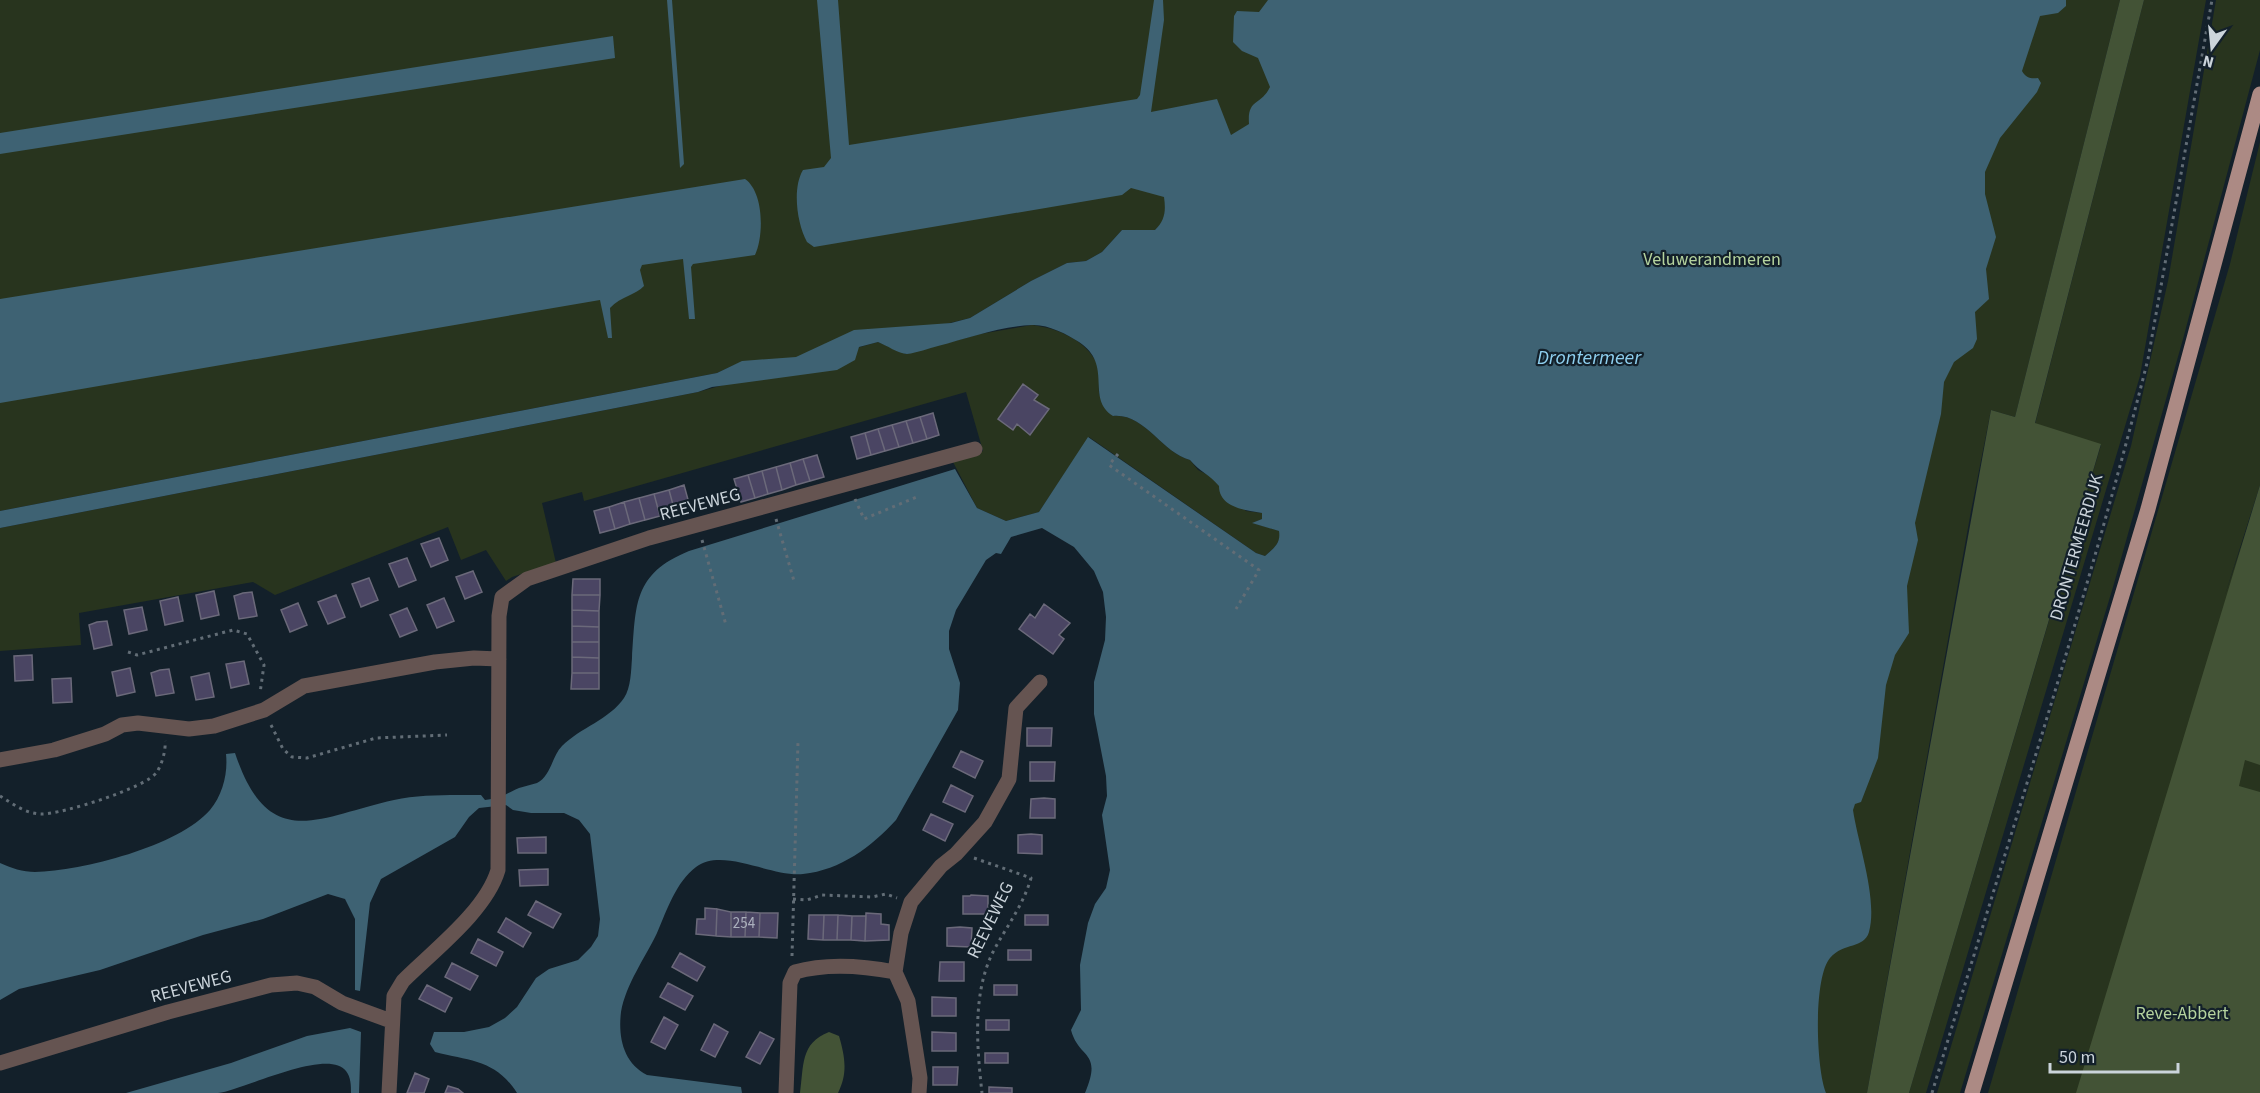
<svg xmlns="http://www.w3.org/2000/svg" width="2260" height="1093" font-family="'Source Sans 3',sans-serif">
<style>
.green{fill:#28341e}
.forest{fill:#435336}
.water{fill:#3e6273}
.building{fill:#4a4563;stroke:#6b697a;stroke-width:1.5}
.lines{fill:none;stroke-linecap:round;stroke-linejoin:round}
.path{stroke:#626d76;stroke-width:3;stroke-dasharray:3 4.5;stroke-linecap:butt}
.minor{stroke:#655451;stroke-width:15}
.major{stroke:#ac8a84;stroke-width:15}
.labels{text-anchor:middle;stroke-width:4.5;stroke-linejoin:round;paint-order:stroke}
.number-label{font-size:15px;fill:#abb0bd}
.park-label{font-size:18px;fill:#b5d39e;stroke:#13202a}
.street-label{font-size:18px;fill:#cbd4db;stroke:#13202a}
.water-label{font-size:20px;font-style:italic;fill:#8fd0f0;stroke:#13202a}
</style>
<rect width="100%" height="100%" fill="#13202a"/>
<path class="green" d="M 0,0 L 2120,0 L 2015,417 L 1991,410 L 1971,511 L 1867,1093 L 1181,1093 L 1408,727 L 1163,222 L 1155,230 L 1122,230 L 1102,252 L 1086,261 L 1067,263 L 1031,281 L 970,318 L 811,357 L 734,365 L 717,373 L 0,511 Z
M 2144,0 L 2206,0 L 2140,376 L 1926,1093 L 1909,1093 L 2101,445 L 2035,424 Z
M 2216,0 L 2260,0 L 2260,50 L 2183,339 L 2113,587 L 1960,1093 L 1937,1093 L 2131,446 L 2168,281 Z
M 2260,142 L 2260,485 L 2224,598 L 2260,489 L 2260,1093 L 1988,1093 L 2230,264 Z
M 1032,325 C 1058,328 1091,342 1099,369 C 1101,377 1098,384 1099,392 C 1100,400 1109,409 1113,416 C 1145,413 1162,453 1190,460 L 1198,470 L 1212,477 L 1246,511 L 1262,513 L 1262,519 L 1253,523 L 1280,531 C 1281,543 1274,548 1265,556 L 1256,553 L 1089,437 L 1039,512 L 1006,521 L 977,508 L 953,462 L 983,451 L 966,392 L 584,501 L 582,492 L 542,503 L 556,563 L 512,577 L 506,581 L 486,550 L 461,560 L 448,527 L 275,595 L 253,582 L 79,613 L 81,645 L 0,651 L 0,528 L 698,392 L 878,342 L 906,354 L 980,334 Z"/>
<path class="forest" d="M 2120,0 L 2144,0 L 2035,423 L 2101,444 L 1909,1093 L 1867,1093 L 1991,410 L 2015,417 Z
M 2260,485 L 2260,765 L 2245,760 L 2239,786 L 2260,792 L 2260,1093 L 2076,1093 Z
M 829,1032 L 839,1036 C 845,1057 848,1073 838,1093 L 800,1093 C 804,1066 800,1043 829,1032 Z"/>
<path class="water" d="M 667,0 L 672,0 L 684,164 L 680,168 Z
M 817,0 L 838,0 L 849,145 L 1137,99 L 1140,95 L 1154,0 L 1163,0 L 1164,20 L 1151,112 L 1217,99 L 1231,135 L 1249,124 C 1247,98 1261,106 1270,87 L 1258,58 L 1242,51 L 1233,42 L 1234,16 L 1237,11 L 1259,12 L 1268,0 L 2066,0 L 2066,6 L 2058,13 L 2040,16 L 2022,71 C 2026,78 2031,79 2038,78 L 2041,83 L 2037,92 L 2000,138 L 1985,172 L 1985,194 L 1996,237 L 1986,269 L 1989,299 L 1975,312 L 1977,339 L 1973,348 L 1954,362 L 1944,382 L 1941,414 L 1915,523 L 1918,540 L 1907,586 L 1909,633 L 1895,655 L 1886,685 L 1878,758 L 1861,802 L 1855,804 L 1853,810 C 1858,844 1878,899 1869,932 C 1864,949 1844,942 1830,958 C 1813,978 1816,1069 1826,1093 L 1085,1093 C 1103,1050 1079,1060 1071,1030 L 1081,1010 L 1080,965 L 1088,923 L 1095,904 L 1106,888 L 1110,870 L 1102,815 L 1107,796 L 1106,776 L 1094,714 L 1094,682 L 1105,640 L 1106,617 L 1103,592 L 1094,571 L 1074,547 L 1042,528 L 1011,537 L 1001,554 L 996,553 L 986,560 L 956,610 L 949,631 L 949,649 L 960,683 L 958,710 L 896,820 C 871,847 841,870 803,874 C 770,877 723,847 696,867 C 676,882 667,910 657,933 C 645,958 626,984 621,1012 C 618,1037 623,1063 647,1075 L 741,1087 L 742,1093 L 517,1093 C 496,1060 471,1061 435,1052 L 430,1044 L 434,1032 L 464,1032 L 489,1027 L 505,1018 L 517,1007 L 536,978 L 549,969 L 578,960 L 591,947 L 598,936 L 600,919 L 590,834 L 579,820 L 564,813 L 531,813 L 513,810 L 506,805 L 479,808 L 469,817 L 455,837 L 381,879 L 370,903 L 360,991 L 355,990 L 355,919 L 345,899 L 328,894 L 263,919 L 203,935 L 100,970 L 19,989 L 0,1000 L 0,863 C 11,868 23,872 35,872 C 82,871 179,846 210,810 C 223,794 228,773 226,754 L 235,753 C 269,854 317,817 394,800 C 421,794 452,795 481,795 L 485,800 C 505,797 503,795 519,788 C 525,786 531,785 537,783 C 551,776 552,756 562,746 C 580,728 610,719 624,698 C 631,687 631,671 632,658 C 636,604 633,574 689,551 L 955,469 L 977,508 L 1006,521 L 1039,512 L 1088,437 L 1256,553 L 1265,556 C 1274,548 1281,543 1279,531 L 1252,523 L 1262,519 L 1262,513 C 1244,510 1219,507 1219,486 C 1210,475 1199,471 1190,460 C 1162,453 1145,413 1113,416 C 1085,398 1114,365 1079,342 C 1067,334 1047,324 1032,325 C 1001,326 968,338 938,346 C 929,348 917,353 907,354 C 899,354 886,345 878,342 L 859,347 L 855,360 L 837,370 L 712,387 L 698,392 L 0,528 L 0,511 L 717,373 L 742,361 L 796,357 L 854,330 L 951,323 L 970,318 L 1031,281 L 1067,263 L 1086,261 L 1102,252 L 1122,230 L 1155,230 C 1165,220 1166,211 1164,197 L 1131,188 L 1122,195 L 814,247 L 807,242 C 797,224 792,188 803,170 L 824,167 L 831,158 Z
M 613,36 L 615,58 L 0,154 L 0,133 Z
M 745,179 C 764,192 764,236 755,255 L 693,264 L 691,267 L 695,319 L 689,319 L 683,259 L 642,265 L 640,270 L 644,286 C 636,295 621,296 610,308 L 612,338 L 608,338 L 600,300 L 0,403 L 0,299 Z
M 350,1028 L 361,1032 L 359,1093 L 351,1093 C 351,1086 351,1077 346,1071 C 328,1047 243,1090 218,1093 C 188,1093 156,1093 126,1093 L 231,1063 L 307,1036 Z"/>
<path class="building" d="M 1023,384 L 1038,395 L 1034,400 L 1049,409 L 1030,435 L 1017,424 L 1013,430 L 998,419 Z
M 933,413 L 939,435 L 927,439 L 920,417 Z
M 920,417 L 927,439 L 913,443 L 906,421 Z
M 906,421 L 913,443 L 899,447 L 892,425 Z
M 892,425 L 899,447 L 885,451 L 878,429 Z
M 878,429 L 885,451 L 871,455 L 865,433 Z
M 865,433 L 871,455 L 857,459 L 851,437 Z
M 817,455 L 824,477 L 810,481 L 803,459 Z
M 803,459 L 810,481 L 796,485 L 790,463 Z
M 790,463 L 796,485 L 782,490 L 776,467 Z
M 776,467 L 782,490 L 768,494 L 762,471 Z
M 762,471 L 768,494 L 755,498 L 748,475 Z
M 748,475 L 755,498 L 741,502 L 734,479 Z
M 684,485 L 690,507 L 675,512 L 669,490 Z
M 669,490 L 675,512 L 660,516 L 654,494 Z
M 654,494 L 660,516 L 645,520 L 639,498 Z
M 639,498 L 645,520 L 630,524 L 624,502 Z
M 624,502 L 630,524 L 615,529 L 609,507 Z
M 609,507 L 615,529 L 600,533 L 594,511 Z
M 439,538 L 448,560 L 431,567 L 421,544 Z
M 407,558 L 416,580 L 399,587 L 389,564 Z
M 473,571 L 482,592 L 465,599 L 456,577 Z
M 369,578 L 378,600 L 361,607 L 352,584 Z
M 573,579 L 600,579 L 600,595 L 572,595 Z
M 214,591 L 219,615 L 201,619 L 196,595 Z
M 243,593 L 252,592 L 257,616 L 239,619 L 234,596 Z
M 336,595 L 345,617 L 328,624 L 318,602 Z
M 572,595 L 600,595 L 599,611 L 572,610 Z
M 178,597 L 183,621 L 165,625 L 160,601 Z
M 444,598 L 454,621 L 437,628 L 427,605 Z
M 298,603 L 307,625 L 290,632 L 281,610 Z
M 1044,604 L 1070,623 L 1059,635 L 1064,639 L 1053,654 L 1019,629 L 1030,614 L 1035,618 Z
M 142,607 L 147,630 L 129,634 L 124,610 Z
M 407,608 L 417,630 L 400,637 L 390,615 Z
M 572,610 L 599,611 L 599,627 L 572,626 Z
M 97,622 L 107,621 L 112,645 L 94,649 L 89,625 Z
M 572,626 L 599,627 L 599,642 L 572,642 Z
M 572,642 L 599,642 L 599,658 L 572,657 Z
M 32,655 L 33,680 L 15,681 L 14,656 Z
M 572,657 L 599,658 L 599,673 L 572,673 Z
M 244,661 L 249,684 L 231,688 L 226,664 Z
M 130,668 L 135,692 L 117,696 L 112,672 Z
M 160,670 L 169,669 L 174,693 L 156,696 L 151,673 Z
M 209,673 L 214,697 L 196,700 L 191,677 Z
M 572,673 L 599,673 L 599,689 L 571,689 Z
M 71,678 L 72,702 L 53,703 L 52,679 Z
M 1027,728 L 1052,728 L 1051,746 L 1027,746 Z
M 961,751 L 983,761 L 975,778 L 953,767 Z
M 1030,762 L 1055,762 L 1054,781 L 1030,781 Z
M 951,785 L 973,796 L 965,812 L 943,802 Z
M 1044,798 L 1055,799 L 1055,818 L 1030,818 L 1031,799 Z
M 931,814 L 953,824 L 945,841 L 923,830 Z
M 1031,834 L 1042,835 L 1042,854 L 1018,853 L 1018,835 Z
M 546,837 L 546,853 L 518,853 L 517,838 Z
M 548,869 L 548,885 L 520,886 L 519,870 Z
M 963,896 L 970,896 L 971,895 L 988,896 L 988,914 L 963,914 Z
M 536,901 L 561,914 L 553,928 L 528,915 Z
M 705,908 L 717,909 L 716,936 L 696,934 L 697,919 L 705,919 Z
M 717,909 L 731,912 L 731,937 L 716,936 Z
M 731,912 L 746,912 L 745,937 L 731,937 Z
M 746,912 L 760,913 L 759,937 L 745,937 Z
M 760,913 L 778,913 L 777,938 L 759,937 Z
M 866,913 L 881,914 L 881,924 L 889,925 L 889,940 L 865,941 Z
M 809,915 L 824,915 L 823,940 L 808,939 Z
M 824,915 L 838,915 L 837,940 L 823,940 Z
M 838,915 L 852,916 L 851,940 L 837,940 Z
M 1025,915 L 1048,915 L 1048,925 L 1025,925 Z
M 852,916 L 866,916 L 865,941 L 851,940 Z
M 506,918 L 531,933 L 523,947 L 498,932 Z
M 960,927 L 972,928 L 971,947 L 947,946 L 947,928 Z
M 478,939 L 503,952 L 496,966 L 471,953 Z
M 1008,950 L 1031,950 L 1031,960 L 1008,960 Z
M 680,953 L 705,967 L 697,981 L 672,967 Z
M 940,962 L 964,962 L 964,981 L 939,981 Z
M 452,963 L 478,976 L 470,990 L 445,977 Z
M 668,983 L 693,996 L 685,1010 L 660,997 Z
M 427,985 L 452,998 L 445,1012 L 419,999 Z
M 994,985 L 1017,985 L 1017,995 L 994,995 Z
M 932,997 L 956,998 L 956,1016 L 932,1016 Z
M 664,1017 L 678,1025 L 665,1049 L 651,1042 Z
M 986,1020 L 1009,1020 L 1009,1030 L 986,1030 Z
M 714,1024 L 728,1032 L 715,1057 L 701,1050 Z
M 760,1032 L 774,1039 L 760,1064 L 746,1057 Z
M 932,1032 L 956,1033 L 956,1051 L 932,1051 Z
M 985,1053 L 1008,1053 L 1008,1063 L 985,1063 Z
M 933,1067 L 958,1067 L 957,1085 L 933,1085 Z
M 415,1073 L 429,1079 L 424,1093 L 407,1093 Z
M 448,1086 L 458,1089 L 463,1093 L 445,1093 Z
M 989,1087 L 1012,1088 L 1012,1093 L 989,1093 Z"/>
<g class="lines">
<path class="path" d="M 1118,454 L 1109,465 L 1259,570 L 1236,609
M 855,499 L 864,519 L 919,496
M 776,519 L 794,581
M 702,540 L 726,625
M 128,652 L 137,655 L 233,630 L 247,634 L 264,665 L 260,693
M 271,725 L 283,749 L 292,757 L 307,758 L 376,738 L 447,735
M 0,796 C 13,804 26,814 42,814 C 62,814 146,788 157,772 C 162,764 166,750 165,741
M 974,858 L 1031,878 C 1023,906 1006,927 993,952 C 972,994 977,1048 982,1093
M 793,899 L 807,900 L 822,895 L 872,897 L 886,894 L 897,898
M 792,956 L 798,742
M 1932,1093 C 2005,849 2086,606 2148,359 L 2212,0"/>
<path class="minor" d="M 0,760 L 54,750 L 105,734 L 122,725 L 138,723 L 189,729 L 214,726 L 264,710 L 304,686 L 435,662 L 474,658 L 499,659
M 0,1063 L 168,1012 L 271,985 L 297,983 L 315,987 L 342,1003 L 391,1021
M 389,1093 L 394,996 L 403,981 C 433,951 486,911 498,870 L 499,616 L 502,597 L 527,579 L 649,538 L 975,449
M 786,1093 L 790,983 L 795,972 C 826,963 864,966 895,972
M 919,1093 L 920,1078 L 908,1001 L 895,972 L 901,933 L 911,902 L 941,866 L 956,854 L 985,822 L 1009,779 L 1016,708 L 1040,682"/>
<path class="major" d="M 1972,1093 L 2148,509 L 2260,94"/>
</g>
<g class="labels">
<g class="number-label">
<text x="744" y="928">254</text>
</g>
<g class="park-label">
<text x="1712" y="265">Veluwerandmeren</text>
<text x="2182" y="1019">Reve-Abbert</text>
</g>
<g class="street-label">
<text transform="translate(700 504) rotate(-15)" y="6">REEVEWEG</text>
<text transform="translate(2076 547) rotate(-74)" y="6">DRONTERMEERDIJK</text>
<text transform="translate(990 920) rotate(-64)" y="6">REEVEWEG</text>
<text transform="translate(191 986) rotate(-15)" y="6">REEVEWEG</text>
</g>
<g class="water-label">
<text x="1589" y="364">Drontermeer</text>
</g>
</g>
<g transform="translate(2212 48) rotate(195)" stroke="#13202a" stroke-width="4.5" paint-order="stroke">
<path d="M0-4.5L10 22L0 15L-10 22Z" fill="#cbd4db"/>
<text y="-9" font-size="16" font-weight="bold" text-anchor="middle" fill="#cbd4db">N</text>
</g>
<path d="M2050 1063v9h128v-9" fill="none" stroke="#cbd4db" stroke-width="3"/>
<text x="2059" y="1063" font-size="18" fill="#cbd4db" stroke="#13202a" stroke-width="4.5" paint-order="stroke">50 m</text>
</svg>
